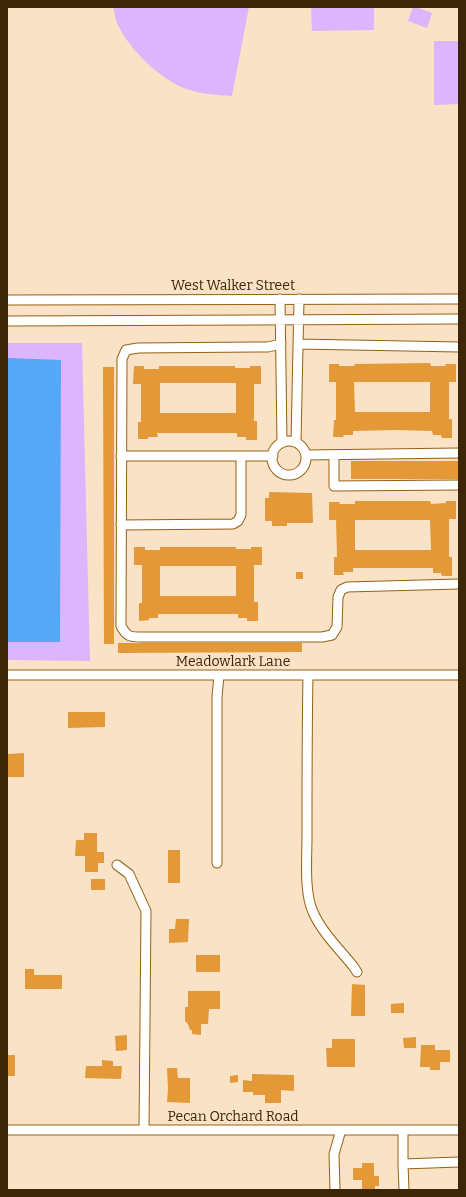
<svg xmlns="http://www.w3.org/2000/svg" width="466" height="1197" font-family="Bitter,serif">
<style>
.green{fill:#ddb4fe}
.water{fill:#56a7f5}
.building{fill:#e39937;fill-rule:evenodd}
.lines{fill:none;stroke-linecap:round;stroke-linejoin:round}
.minor-casing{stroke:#956012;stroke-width:11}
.minor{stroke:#fff;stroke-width:9}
.labels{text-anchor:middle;stroke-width:3;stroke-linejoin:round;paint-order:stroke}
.street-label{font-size:14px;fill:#3d2608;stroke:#fae2c7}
</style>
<rect width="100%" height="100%" fill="#fae2c7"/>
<path class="green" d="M 113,7 L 249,7 L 232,96 C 216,95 199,94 184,88 C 159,78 129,49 118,25 C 115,20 115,13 113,7 Z
M 311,7 L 374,7 L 374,30 L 312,31 Z
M 413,7 L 416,7 L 432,13 L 427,28 L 408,21 Z
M 434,41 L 459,41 L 459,104 L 434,105 Z
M 7,343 L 82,343 L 90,661 L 7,660 Z"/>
<path class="water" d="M 7,358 L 61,360 L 60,642 L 7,642 Z"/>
<path class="building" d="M 430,363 L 431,366 L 446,366 L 445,364 L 456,364 L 456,382 L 449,382 L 449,419 L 452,419 L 452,438 L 442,438 L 441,435 L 433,435 L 432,431 L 396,430 L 353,431 L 353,435 L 343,435 L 344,437 L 333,437 L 334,420 L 336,420 L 336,382 L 329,382 L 329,364 L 339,364 L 339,366 L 354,366 L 355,364 ZM 354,382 L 430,382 L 430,412 L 355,412 Z
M 134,366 L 144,366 L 144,369 L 159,369 L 159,366 L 235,366 L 235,368 L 250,368 L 250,366 L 261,366 L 261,384 L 254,384 L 254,421 L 257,421 L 257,440 L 246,440 L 246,437 L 237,437 L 237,433 L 157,433 L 158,437 L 148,437 L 148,439 L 138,439 L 138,422 L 141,422 L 141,384 L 133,384 ZM 160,383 L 236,383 L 236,413 L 160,413 Z
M 103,367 L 114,367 L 114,644 L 104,644 Z
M 351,461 L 458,461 L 458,479 L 351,479 Z
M 269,492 L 312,493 L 313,523 L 287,523 L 287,526 L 272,526 L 272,521 L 265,521 L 265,498 L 269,498 Z
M 355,501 L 430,501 L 431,504 L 446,503 L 446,501 L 456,501 L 456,519 L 449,519 L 449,557 L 452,557 L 452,576 L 442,576 L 441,573 L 433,573 L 433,568 L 353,568 L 353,572 L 343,572 L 344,575 L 334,575 L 334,557 L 337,557 L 336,520 L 329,520 L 329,502 L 340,502 L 339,504 L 355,504 ZM 355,520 L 430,520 L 431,550 L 355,550 Z
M 134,547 L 145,547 L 145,550 L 160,550 L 160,547 L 236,547 L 236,549 L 251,549 L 251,547 L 262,547 L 262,565 L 254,565 L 254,602 L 258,602 L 258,621 L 247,621 L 247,618 L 238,618 L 238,614 L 158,614 L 158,618 L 149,618 L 149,620 L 139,621 L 139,603 L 142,603 L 142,565 L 134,565 ZM 160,566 L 236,566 L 236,596 L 160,596 Z
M 296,572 L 303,572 L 303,579 L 296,579 Z
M 118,643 L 302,643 L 302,652 L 118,653 Z
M 68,712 L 105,712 L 105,727 L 68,728 Z
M 24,753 L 24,777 L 7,777 L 7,754 Z
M 84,833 L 97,833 L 97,852 L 104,852 L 104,863 L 98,863 L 98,872 L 85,872 L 85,856 L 75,856 L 76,840 L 84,840 Z
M 168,850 L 180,850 L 180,883 L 168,883 Z
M 91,879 L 105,879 L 105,890 L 91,890 Z
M 176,919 L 189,919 L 188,942 L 169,943 L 169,929 L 175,929 Z
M 196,955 L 220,955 L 220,972 L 196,972 Z
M 25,969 L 34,969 L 34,975 L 62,975 L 62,989 L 25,989 Z
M 352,984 L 365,985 L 365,1016 L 351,1016 Z
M 188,991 L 220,991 L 220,1009 L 209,1009 L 208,1024 L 201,1024 L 201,1035 L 192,1034 L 192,1030 L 190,1030 L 188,1024 L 185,1021 L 185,1007 L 188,1007 Z
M 404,1003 L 404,1013 L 391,1013 L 391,1004 Z
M 127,1035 L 127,1050 L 116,1051 L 115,1036 Z
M 416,1037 L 416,1048 L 404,1048 L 403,1038 Z
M 332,1039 L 355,1039 L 355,1067 L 327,1067 L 326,1048 L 332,1048 Z
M 421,1045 L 435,1045 L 435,1050 L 450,1050 L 450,1062 L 440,1062 L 440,1070 L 430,1070 L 430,1067 L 420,1067 Z
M 7,1055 L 15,1055 L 15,1076 L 7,1076 Z
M 102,1060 L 113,1061 L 113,1066 L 122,1066 L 121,1079 L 85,1078 L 86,1066 L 102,1066 Z
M 167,1068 L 177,1068 L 178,1078 L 190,1078 L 190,1103 L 167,1102 L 168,1089 Z
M 252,1074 L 294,1075 L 294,1091 L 281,1090 L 281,1103 L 265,1103 L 265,1095 L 253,1095 L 253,1092 L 243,1092 L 243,1080 L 252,1081 Z
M 238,1075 L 238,1082 L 230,1083 L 230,1076 Z
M 362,1163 L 374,1163 L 374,1176 L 379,1176 L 379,1186 L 375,1186 L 375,1190 L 362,1190 L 362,1180 L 353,1180 L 353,1168 L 362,1168 Z"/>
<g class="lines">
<defs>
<path id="minor" d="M 280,299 L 282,443
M 7,300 L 459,299
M 7,321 L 459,319
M 281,344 L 268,347 L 138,348 L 126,350 L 122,359 L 121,626 C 127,637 130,637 142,637 L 322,637 L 332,635 L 337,627 L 338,597 L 341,590 L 347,587 L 459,584
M 298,344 L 459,347
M272 458a17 17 0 1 1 34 0a17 17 0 1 1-34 0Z
M 296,442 L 299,299
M 306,455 L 459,453
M 334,455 L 334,486 L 459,485
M 121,456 L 241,456
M 121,525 L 233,524 L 238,521 L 241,515 L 241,456 L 273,456
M 7,675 L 459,675
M 308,675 C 307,729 307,783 307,837 C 307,858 304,893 313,912 C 321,931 340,950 353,966 L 357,972
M 217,863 L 217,697 L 219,675
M 117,865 L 129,874 L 146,911 L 144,1130
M 7,1130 L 459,1130
M 403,1130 L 403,1164 L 459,1162
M 403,1164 L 404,1190
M 335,1190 L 334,1154 L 341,1130"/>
</defs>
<use href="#minor" class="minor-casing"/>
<use href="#minor" class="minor"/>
</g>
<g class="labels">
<g class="street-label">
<text x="233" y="290">West Walker Street</text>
<text x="233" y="666">Meadowlark Lane</text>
<text x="233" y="1121">Pecan Orchard Road</text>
</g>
</g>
<rect width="466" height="1197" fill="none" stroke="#3d2608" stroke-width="16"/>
</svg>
